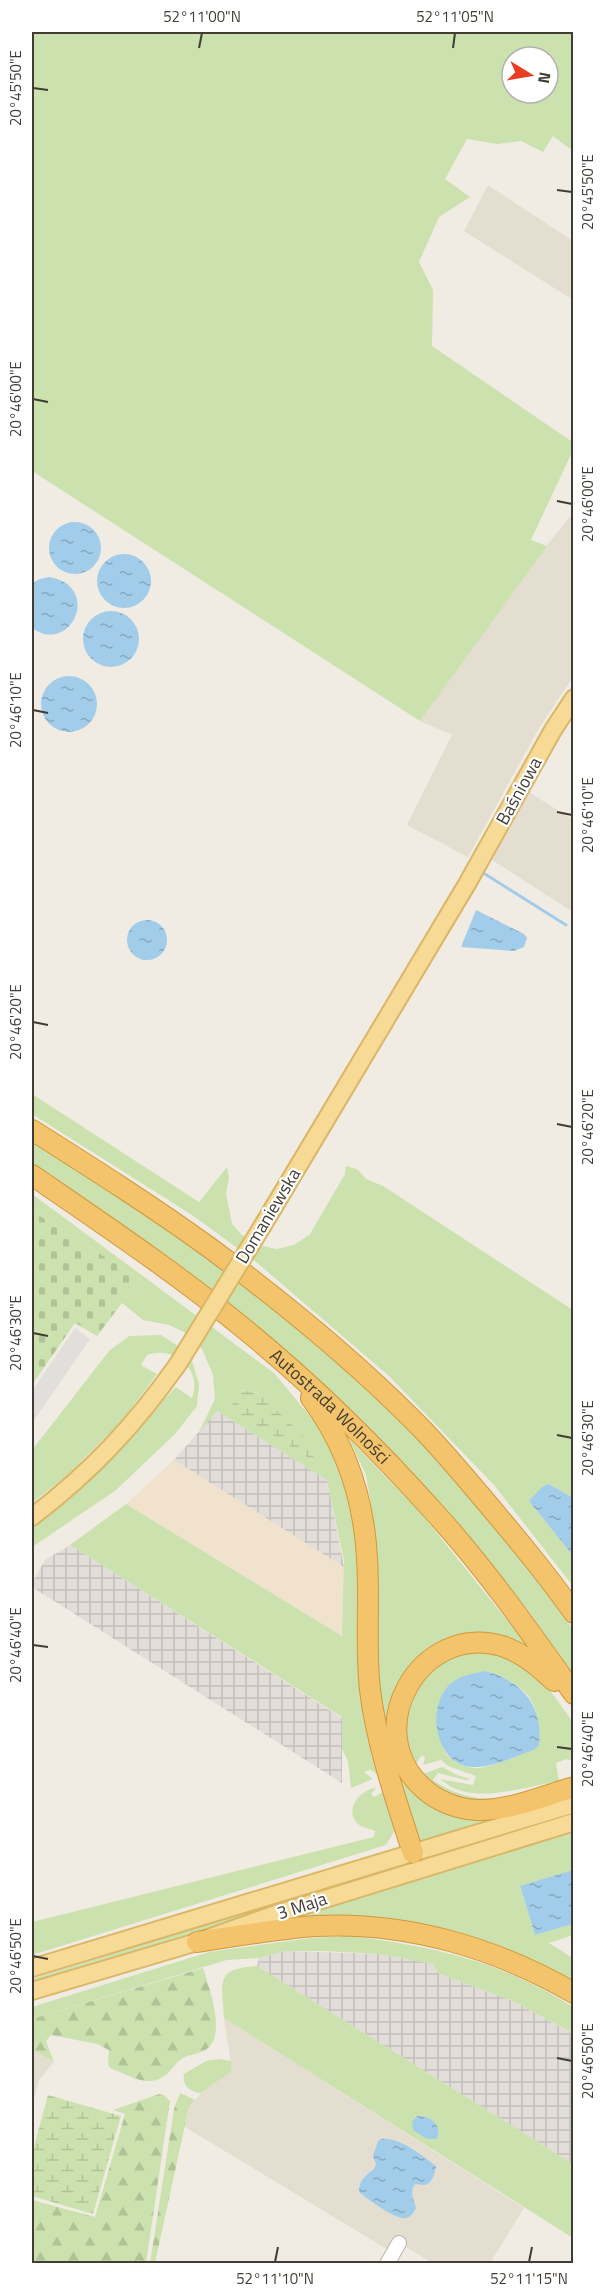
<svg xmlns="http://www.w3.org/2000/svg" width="605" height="2295" font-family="'Titillium Web',sans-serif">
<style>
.residential{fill:#e4ded1}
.commercial{fill:#f1e2ce}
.industrial{fill:url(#industrial-grid)}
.grass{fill:#cbe2ae;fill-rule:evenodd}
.forest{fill:url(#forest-firs)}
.wetland{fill:url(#wetland-marsh)}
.cemetery{fill:url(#cemetery-stones)}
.parking{fill:#e1dedb}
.water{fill:url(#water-ripples)}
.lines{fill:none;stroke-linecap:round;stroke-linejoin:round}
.stream{stroke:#a2cdea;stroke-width:3}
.minor-casing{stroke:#bdb6a9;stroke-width:16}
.major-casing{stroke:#dab667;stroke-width:20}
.highway-casing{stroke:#d1983c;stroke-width:22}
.minor{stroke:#fff;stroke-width:14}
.major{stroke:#f7da95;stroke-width:16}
.highway{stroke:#f3c46b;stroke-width:20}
.major-bridge-casing{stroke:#dab667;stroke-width:20;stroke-linecap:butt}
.major-bridge{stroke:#f7da95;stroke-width:16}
.ticks{fill:none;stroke:#413c34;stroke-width:2}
.labels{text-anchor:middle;stroke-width:4.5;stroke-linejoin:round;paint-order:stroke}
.street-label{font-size:18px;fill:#413c34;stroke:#fff}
.neatline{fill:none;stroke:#413c34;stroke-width:2}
.ticks-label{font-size:15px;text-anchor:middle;fill:#413c34}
</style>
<defs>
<pattern id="industrial-grid" width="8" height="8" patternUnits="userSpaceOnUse" patternTransform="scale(1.5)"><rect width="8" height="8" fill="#e2ddd8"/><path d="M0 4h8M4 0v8" fill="none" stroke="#c3bfba"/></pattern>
<pattern id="forest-firs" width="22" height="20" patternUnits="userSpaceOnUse" patternTransform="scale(1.5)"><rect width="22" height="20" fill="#cbe2ae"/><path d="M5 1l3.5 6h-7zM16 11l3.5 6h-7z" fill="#b0c396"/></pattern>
<pattern id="wetland-marsh" width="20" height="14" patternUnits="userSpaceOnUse" patternTransform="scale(1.5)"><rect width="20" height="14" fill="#cbe2ae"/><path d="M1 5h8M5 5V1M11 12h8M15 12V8" fill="none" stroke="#b0c396"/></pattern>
<pattern id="cemetery-stones" width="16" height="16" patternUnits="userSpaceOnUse" patternTransform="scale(1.5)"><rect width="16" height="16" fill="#cbe2ae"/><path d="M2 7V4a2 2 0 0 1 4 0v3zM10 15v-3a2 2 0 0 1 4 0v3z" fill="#b0c396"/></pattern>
<pattern id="water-ripples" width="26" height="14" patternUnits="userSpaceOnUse" patternTransform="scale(1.5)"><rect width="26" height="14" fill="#a2cdea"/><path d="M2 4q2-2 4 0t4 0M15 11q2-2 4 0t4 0" fill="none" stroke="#86a8be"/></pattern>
</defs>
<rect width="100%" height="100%" fill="#f0ece3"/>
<path class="residential" d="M 488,185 L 573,241 L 573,300 L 464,231 Z
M 573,513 L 573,677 L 539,728 L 468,857 L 407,825 L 452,735 L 420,721 L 506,596 Z
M 529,792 L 573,820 L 573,912 L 492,860 Z
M 224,2018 L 524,2208 L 490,2263 L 432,2263 L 396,2241 L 390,2251 L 185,2127 L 189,2107 L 201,2093 L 232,2071 Z
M 32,2049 L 54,2062 L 39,2080 L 32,2107 Z"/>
<path class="commercial" d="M 174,1460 L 344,1567 L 342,1636 L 126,1504 Z"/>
<path class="industrial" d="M 217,1411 L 327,1480 L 344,1567 L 174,1460 Z
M 70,1545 L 342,1718 L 342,1783 L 32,1587 L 32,1583 L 45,1560 Z
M 285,1951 L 379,1954 L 433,1964 L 439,1974 L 513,2001 L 573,2034 L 573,2164 L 257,1966 L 259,1958 Z"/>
<path class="grass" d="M 32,32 L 573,32 L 573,151 L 553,136 L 543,152 L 521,141 L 497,144 L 467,139 L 445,179 L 470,197 L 439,217 L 419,262 L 433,290 L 432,346 L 574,443 L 573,450 L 531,540 L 547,546 L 420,721 L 32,471 ZM 512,57 L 548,57 L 548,93 L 512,93 Z
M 32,1094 L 199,1202 L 227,1167 L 229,1177 L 226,1194 L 232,1224 L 242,1235 L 262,1246 L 277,1249 L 294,1245 L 310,1234 L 345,1174 L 346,1166 L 357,1169 L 366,1179 L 383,1186 L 573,1310 L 573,1498 L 549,1484 L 529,1501 L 573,1556 L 573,1586 L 494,1485 L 389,1376 L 255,1261 L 192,1215 L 32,1114 Z
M 32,1139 L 184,1239 L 257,1292 L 388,1406 L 444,1466 L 535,1577 L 573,1629 L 573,1678 L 529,1612 L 415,1475 L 333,1395 L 32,1165 Z
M 32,1194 L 274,1373 L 328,1438 L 347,1483 L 356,1523 L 360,1587 L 360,1679 L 364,1716 L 379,1775 L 370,1770 L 364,1772 L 373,1779 L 351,1788 L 348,1761 L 342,1749 L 342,1717 L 70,1545 L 126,1504 L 342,1636 L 344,1561 L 327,1480 L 217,1411 L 199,1432 L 215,1399 L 213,1375 L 202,1349 L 186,1333 L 169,1325 L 143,1320 L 122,1303 L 140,1279 L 32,1211 ZM 241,1390 L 257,1393 L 318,1464 L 231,1408 Z
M 161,1335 L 190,1354 L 199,1384 L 197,1406 L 175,1434 L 115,1491 L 32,1547 L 32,1529 L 68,1501 L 176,1387 L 192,1398 C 203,1369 174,1345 147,1355 L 141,1365 L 157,1374 L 121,1422 L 66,1476 L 32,1503 L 32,1450 L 109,1351 L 129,1336 Z
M 349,1439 L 420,1512 L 530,1649 L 475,1636 L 394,1700 L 418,1793 L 512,1814 L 426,1842 L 419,1839 L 394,1764 L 380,1698 L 376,1647 L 379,1590 L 375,1531 L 366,1475 Z
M 468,1652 L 503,1654 L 526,1666 L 546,1685 L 573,1722 L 573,1761 L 567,1759 L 556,1763 L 559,1781 C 531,1786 483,1801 456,1789 C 450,1787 445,1782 440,1779 L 473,1785 L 476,1776 L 448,1766 L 441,1760 L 423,1765 L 425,1758 L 422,1755 L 414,1766 L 405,1735 L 411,1693 L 424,1676 L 451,1658 ZM 486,1671 C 509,1678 537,1693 537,1721 C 537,1730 535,1740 534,1750 C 522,1754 487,1769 475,1768 C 439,1764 434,1733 440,1703 Z
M 442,1767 L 457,1775 L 471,1779 L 465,1780 L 438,1773 L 433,1780 C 475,1808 500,1798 545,1788 L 484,1804 L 442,1794 L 421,1775 Z
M 376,1788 L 371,1794 L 374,1797 L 384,1791 L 395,1830 L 386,1845 L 32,1955 L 32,1922 L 374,1837 L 375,1831 C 369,1828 362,1828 357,1823 C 344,1809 361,1789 376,1788 Z
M 573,1830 L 573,1870 L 520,1887 L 535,1935 L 573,1924 L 573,1935 L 549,1943 L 573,1958 L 573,1983 L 523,1956 L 490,1944 L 408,1922 L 353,1919 L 273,1923 Z
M 414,1860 L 416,1862 L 415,1864 L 32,1983 L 32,1979 Z
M 349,1936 C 433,1946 501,1961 573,2007 L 574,2034 L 513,2001 L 439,1974 L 433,1964 L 379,1954 L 323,1951 L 285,1951 L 259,1958 L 227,1960 L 32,2019 L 32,2007 L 209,1952 L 310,1938 Z
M 257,1966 L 573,2164 L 573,2238 L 224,2018 C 222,1982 214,1969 257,1966 Z
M 219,2059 L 231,2061 L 232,2071 L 201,2093 C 190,2092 182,2086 184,2074 L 206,2061 Z"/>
<path class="forest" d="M 203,1968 C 209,1987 226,2032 208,2048 C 201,2054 190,2054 183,2058 C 176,2062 172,2070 166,2075 C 148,2089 129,2075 110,2068 L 108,2064 L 109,2050 L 97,2044 L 51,2035 L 46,2041 L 54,2062 L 32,2049 L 32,2019 Z
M 180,2093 L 195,2100 L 189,2107 L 155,2263 L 150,2263 L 174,2109 Z
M 159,2094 L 164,2095 L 170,2101 L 146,2263 L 32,2263 L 32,2200 L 95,2217 L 125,2114 L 113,2110 Z"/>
<path class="wetland" d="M 241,1390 L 257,1393 L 298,1430 L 317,1453 L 318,1464 L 230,1408 Z
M 48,2095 L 121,2116 L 93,2214 L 32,2196 L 32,2154 Z"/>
<path class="cemetery" d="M 32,1211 L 140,1279 L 97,1336 L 75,1323 L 32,1385 Z"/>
<path class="parking" d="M 75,1328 L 90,1339 L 32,1423 L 32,1391 Z"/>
<path class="water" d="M49 548a26 26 0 1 1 52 0a26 26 0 1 1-52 0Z
M97 581a27 27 0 1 1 54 0a27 27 0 1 1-54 0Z
M 49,577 C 103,586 71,656 32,628 L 32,583 L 40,579 Z
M83 639a28 28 0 1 1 56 0a28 28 0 1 1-56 0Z
M41 704a28 28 0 1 1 56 0a28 28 0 1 1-56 0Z
M 476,910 L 524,934 L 527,938 L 524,947 L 514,951 L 461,947 Z
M127 940a20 20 0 1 1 40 0a20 20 0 1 1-40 0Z
M 549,1484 L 573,1498 L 573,1556 L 529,1501 L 542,1487 Z
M 486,1671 C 523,1682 543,1705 539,1745 L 534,1750 C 516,1756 496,1766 477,1767 C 439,1770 426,1717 445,1690 C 455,1676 471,1674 486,1671 Z
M 573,1870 L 573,1924 L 535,1935 L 520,1886 Z
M 417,2116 C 431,2116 442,2124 437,2139 L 427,2139 L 413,2130 L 412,2122 Z
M 381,2139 C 400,2137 421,2155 436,2166 C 435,2172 433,2184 424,2185 C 421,2185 418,2184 415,2184 C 409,2193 414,2199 416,2208 C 414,2212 411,2217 406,2218 C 395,2220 368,2199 359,2192 C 359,2180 365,2176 374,2169 L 376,2164 L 373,2156 L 378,2141 Z"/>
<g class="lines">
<path class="stream" d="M 485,874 L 566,925"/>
<defs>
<path id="minor" d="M 387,2264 L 399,2243"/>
<path id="major" d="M 263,1225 L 467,884 L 553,730 L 574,698
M 32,1517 C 92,1471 134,1426 178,1364
M 32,1968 L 574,1804
M 32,1991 L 197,1942 L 270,1916 L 574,1822"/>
<g id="highway">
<path d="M 32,1130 C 92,1168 152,1206 210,1248 C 280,1300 349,1356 411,1418 C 436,1442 458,1469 481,1496 C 513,1534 545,1572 574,1613"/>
<path id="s1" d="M 32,1175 C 103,1224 175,1272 242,1327 C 311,1383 376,1447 435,1513 C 486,1569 530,1632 574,1694"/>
<path d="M 311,1398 C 346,1445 364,1501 367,1558 C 370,1602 365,1647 370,1690 C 377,1746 396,1800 413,1853"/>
<path d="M 554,1681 C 538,1666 523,1653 502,1646 C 420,1622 359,1730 423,1788 C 437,1801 457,1809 477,1810 C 509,1811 543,1796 574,1787"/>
<path d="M 197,1942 C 236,1936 276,1929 315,1926 C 406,1921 496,1948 574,1993"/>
</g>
</defs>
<use href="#minor" class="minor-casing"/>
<use href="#major" class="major-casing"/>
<use href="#highway" class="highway-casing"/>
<use href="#minor" class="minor"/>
<use href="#major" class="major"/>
<use href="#highway" class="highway"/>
<defs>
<path id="major-bridge" d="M 178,1364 L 263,1225"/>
</defs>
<use href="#major-bridge" class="major-bridge-casing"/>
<use href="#major-bridge" class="major-bridge"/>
</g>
<path class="ticks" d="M 199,48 L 202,33M 453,48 L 455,33M 33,88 L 48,90M 557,190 L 572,192M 33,399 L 48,402M 557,501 L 572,504M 33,710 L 48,713M 557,812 L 572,815M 33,1022 L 48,1025M 557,1124 L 572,1127M 33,1333 L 48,1336M 557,1435 L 572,1438M 33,1645 L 48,1647M 557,1747 L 572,1749M 33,1956 L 48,1959M 557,2058 L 572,2061M 275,2262 L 278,2247M 529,2262 L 532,2247"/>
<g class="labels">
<g class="street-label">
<text transform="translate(519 791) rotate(-61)" y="6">Baśniowa</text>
<text transform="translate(268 1216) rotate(-59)" y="6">Domaniewska</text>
<text dy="6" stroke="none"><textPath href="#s1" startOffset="378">Autostrada Wolności</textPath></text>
<text transform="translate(302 1906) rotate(-18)" y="6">3 Maja</text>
</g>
</g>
<rect width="605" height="2295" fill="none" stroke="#ffffff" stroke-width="66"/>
<g transform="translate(530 75) rotate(101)"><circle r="28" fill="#ffffff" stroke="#b3b1ae" stroke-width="1.5"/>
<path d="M0-4.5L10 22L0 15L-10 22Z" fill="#ea3c20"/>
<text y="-9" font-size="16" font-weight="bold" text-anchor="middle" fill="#413c34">N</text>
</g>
<rect x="33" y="33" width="539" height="2229" class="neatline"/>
<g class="ticks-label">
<text x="202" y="22">52°11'00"N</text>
<text x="455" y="22">52°11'05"N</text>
<text transform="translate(16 88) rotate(-90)" y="5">20°45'50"E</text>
<text transform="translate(588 192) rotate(-90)" y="5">20°45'50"E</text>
<text transform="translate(16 399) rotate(-90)" y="5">20°46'00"E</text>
<text transform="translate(588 504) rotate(-90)" y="5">20°46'00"E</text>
<text transform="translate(16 710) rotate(-90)" y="5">20°46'10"E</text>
<text transform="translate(588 815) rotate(-90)" y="5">20°46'10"E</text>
<text transform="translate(16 1022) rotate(-90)" y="5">20°46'20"E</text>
<text transform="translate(588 1127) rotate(-90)" y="5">20°46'20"E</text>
<text transform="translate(16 1333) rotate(-90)" y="5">20°46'30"E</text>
<text transform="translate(588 1438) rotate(-90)" y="5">20°46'30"E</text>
<text transform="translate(16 1645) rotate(-90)" y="5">20°46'40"E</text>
<text transform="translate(588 1749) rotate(-90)" y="5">20°46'40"E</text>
<text transform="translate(16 1956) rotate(-90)" y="5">20°46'50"E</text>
<text transform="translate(588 2061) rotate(-90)" y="5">20°46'50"E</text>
<text x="275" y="2284">52°11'10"N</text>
<text x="529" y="2284">52°11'15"N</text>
</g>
</svg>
